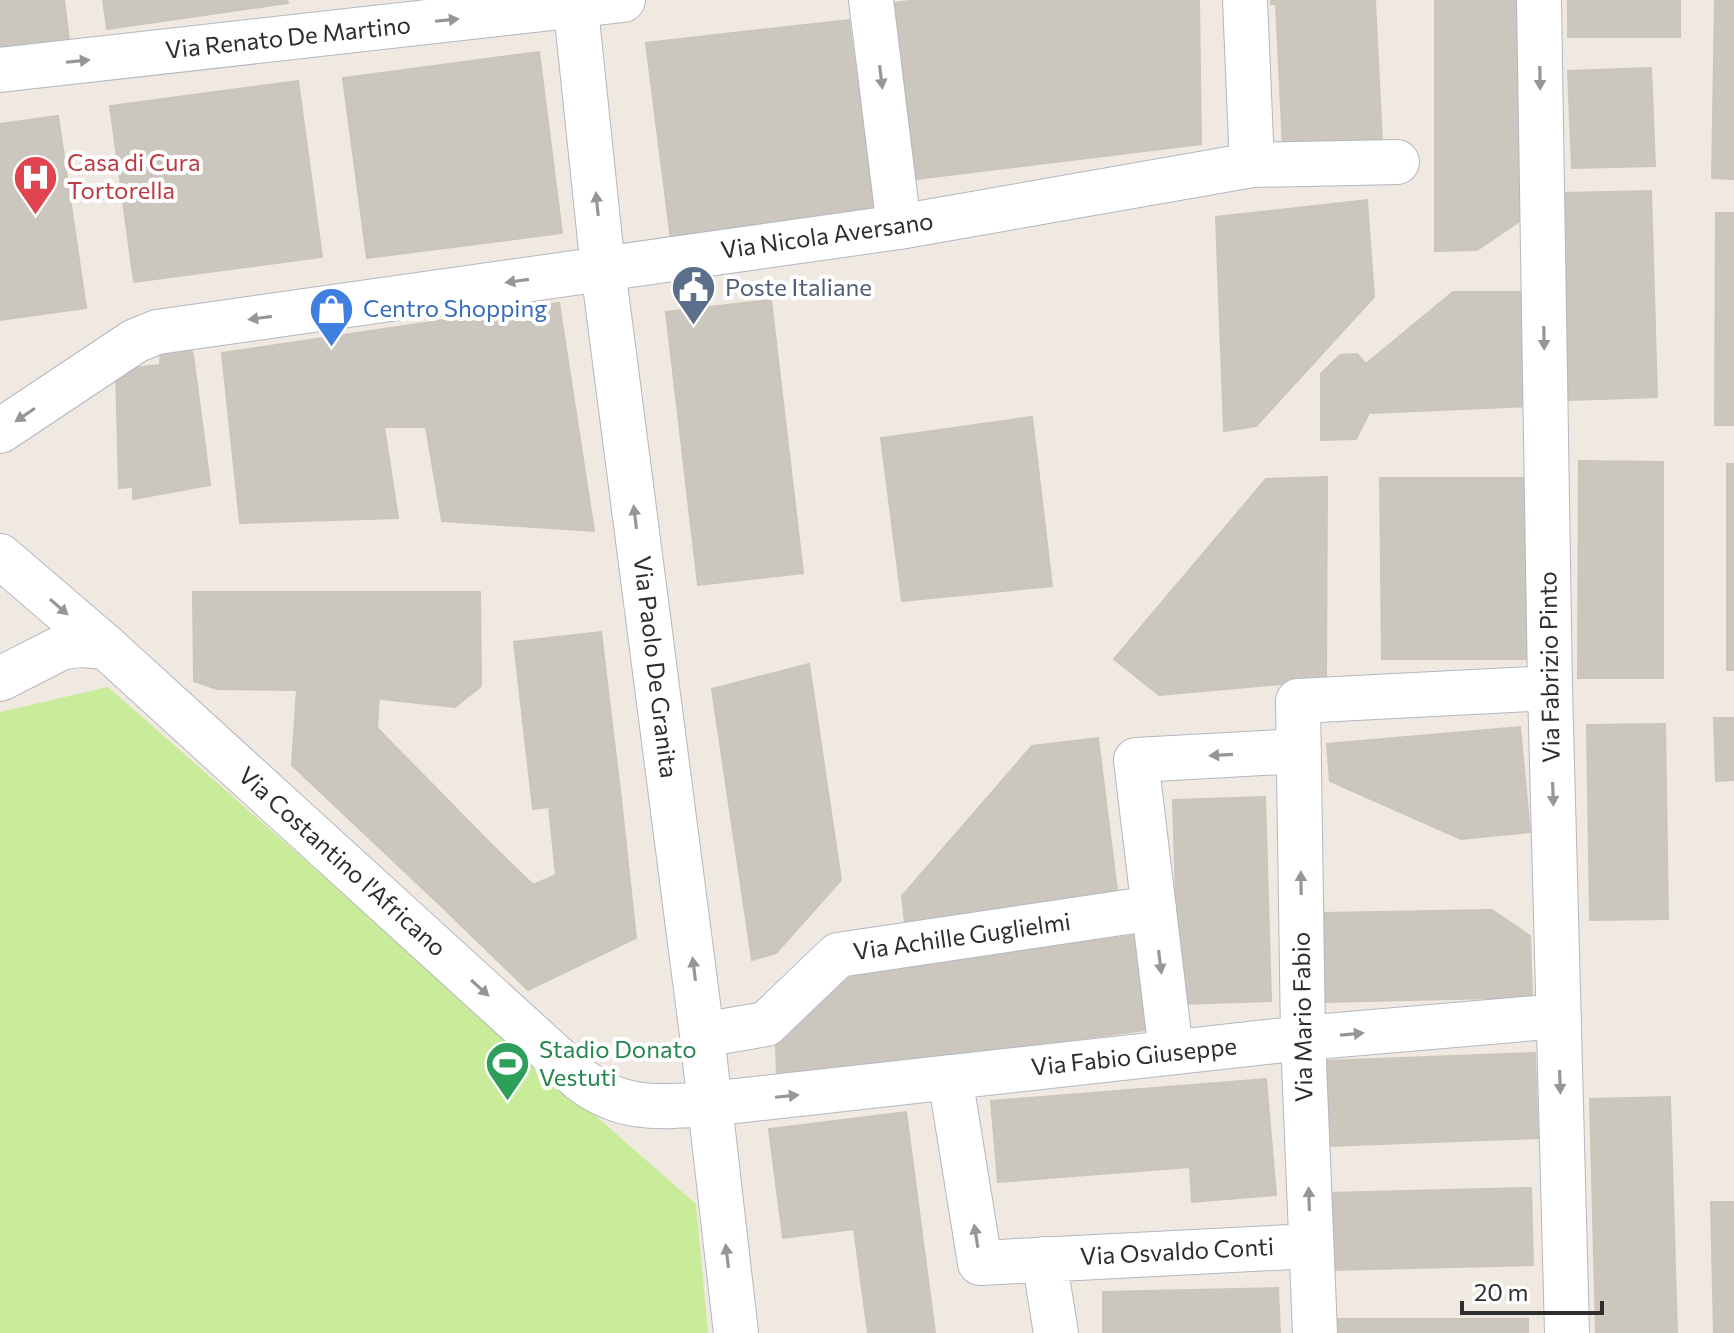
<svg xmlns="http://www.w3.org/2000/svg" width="1734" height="1333" font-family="Commissioner,sans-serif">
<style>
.pitch{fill:#c9ec9a}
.building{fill:#cbc7bf;stroke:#cbc5ba;stroke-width:2}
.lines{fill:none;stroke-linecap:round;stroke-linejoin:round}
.minor-casing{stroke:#b4b7c1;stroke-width:46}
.minor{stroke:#fff;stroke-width:44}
.oneway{fill:#969696}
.labels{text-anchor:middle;stroke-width:8;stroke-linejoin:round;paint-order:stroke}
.street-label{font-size:24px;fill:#2e2e2e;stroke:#fff}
.health-label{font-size:24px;fill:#be3a42;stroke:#fff;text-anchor:start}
.service-label{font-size:24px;fill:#4e5e75;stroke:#fff;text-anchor:start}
.shop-label{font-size:24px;fill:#366cbe;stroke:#fff;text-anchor:start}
.leisure-label{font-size:24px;fill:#27864d;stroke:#fff;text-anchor:start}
</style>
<rect width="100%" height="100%" fill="#efe9e1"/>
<path class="pitch" d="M 108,687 L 696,1204 L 708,1333 L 0,1333 L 0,712 Z"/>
<path class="building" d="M 0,0 L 64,0 L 69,40 L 0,49 Z
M 103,0 L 287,0 L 288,3 L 107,29 Z
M 919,0 L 1199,0 L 1201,144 L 917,179 L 893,3 Z
M 1271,0 L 1375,0 L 1382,143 L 1283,148 L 1276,4 L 1271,4 Z
M 1435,0 L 1526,1 L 1533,212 L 1477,250 L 1435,251 Z
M 1568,0 L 1680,0 L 1680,37 L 1568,37 Z
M 1715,0 L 1734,0 L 1734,179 L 1712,178 Z
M 849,20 L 874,211 L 671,240 L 646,43 Z
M 539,52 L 562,233 L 367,258 L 343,78 Z
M 1651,68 L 1655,166 L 1572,168 L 1568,71 Z
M 298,81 L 322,257 L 134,282 L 110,106 Z
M 58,116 L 86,308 L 0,320 L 0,124 Z
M 1651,191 L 1657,397 L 1569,400 L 1563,193 Z
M 1367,200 L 1374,297 L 1256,426 L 1224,431 L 1216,217 Z
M 1716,213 L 1734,213 L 1734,425 L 1715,425 Z
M 1453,292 L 1529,292 L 1529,406 L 1369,413 L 1356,439 L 1321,440 L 1321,374 L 1340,355 L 1357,354 L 1366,364 Z
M 771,300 L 803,573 L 698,585 L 666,312 Z
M 559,303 L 594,531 L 442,521 L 426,427 L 384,427 L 398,518 L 240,523 L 222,353 Z
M 161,347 L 190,347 L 193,354 L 210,485 L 133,499 L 133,487 L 119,488 L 116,370 L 160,365 Z
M 1032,417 L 1052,586 L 902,601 L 881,438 Z
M 1579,461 L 1663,462 L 1663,678 L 1578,678 Z
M 1727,464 L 1734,464 L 1734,670 L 1727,670 Z
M 1327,477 L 1326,680 L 1159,695 L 1114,659 L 1266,479 Z
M 1380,478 L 1526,478 L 1527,659 L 1382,659 Z
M 193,592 L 480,592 L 481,686 L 455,707 L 297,690 L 217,689 L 194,681 Z
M 601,632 L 621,799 L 533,809 L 514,642 Z
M 809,664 L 841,880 L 776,953 L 752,960 L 712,689 Z
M 297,690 L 379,697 L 377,728 L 491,844 L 436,901 L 292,765 Z
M 1714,718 L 1734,718 L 1734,780 L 1716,781 Z
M 1665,724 L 1668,919 L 1590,920 L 1587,725 Z
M 1520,727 L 1530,832 L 1461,839 L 1330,781 L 1327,744 Z
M 1098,738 L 1118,898 L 905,923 L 902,896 L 1032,746 Z
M 1265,797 L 1271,1001 L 1179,1004 L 1173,800 Z
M 621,799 L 636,938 L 528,990 L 436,901 L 491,844 L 533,885 L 556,875 L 549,807 Z
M 1492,910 L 1530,936 L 1532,997 L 1326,1002 L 1324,913 Z
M 1140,935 L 1147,1030 L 777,1079 L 776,1044 L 844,973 Z
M 1535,1053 L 1538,1138 L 1327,1146 L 1323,1061 Z
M 1266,1079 L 1276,1195 L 1192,1202 L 1190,1167 L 998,1182 L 991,1101 Z
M 1670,1097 L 1677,1333 L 1596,1333 L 1590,1099 Z
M 906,1112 L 935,1333 L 868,1333 L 854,1229 L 783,1238 L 769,1129 Z
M 1531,1188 L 1533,1265 L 1330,1270 L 1328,1193 Z
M 1711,1202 L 1734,1202 L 1734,1333 L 1714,1333 Z
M 1278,1288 L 1280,1333 L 1103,1333 L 1103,1292 Z
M 1334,1319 L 1528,1319 L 1528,1333 L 1334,1333 Z"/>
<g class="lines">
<defs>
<path id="minor" d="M 575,0 L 603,269 L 702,1035 L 736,1333
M 871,0 L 899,227
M 1245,0 L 1252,165
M 1539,0 L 1550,688 L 1567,1333
M 0,70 L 623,0
M 0,431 L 135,341 L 157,332 L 899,227 L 1252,165 L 1397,162
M 0,556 L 106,647 L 581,1080 C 623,1112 660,1107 709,1104 L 1303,1038 L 1559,1016
M 0,679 L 63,647 L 82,645 L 106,647
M 702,1035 L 766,1024 L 838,955 L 1154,908
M 1171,1052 L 1136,760 L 1299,751
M 950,1077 L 980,1263 L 1311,1246
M 1044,1259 L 1056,1333
M 1315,1333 L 1303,1038 L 1298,701 L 1550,688"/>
</defs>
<use href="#minor" class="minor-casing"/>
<use href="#minor" class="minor"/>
</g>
<defs><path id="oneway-solid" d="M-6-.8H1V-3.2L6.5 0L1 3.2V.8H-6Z" transform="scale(2)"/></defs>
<g class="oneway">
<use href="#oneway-solid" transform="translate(447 20) rotate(-6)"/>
<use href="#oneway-solid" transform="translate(78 61) rotate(-6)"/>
<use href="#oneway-solid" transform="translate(881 77) rotate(83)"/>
<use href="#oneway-solid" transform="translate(1540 78) rotate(89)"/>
<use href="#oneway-solid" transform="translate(597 204) rotate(-96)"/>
<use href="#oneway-solid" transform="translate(517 281) rotate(172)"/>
<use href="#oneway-solid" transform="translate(260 318) rotate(172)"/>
<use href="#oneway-solid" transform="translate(1544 338) rotate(89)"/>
<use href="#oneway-solid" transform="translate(25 415) rotate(146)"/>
<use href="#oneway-solid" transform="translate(635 517) rotate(-97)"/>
<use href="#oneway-solid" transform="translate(59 607) rotate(41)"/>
<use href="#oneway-solid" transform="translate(1221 755) rotate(177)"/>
<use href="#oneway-solid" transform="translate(1553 794) rotate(88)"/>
<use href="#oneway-solid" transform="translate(1301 883) rotate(-91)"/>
<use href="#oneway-solid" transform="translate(1160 962) rotate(83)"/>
<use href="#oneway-solid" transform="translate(694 969) rotate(-97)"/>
<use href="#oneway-solid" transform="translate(480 988) rotate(42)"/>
<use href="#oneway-solid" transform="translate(1352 1034) rotate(-5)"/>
<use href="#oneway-solid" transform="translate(1560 1082) rotate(88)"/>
<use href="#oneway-solid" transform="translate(787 1096) rotate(-6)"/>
<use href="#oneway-solid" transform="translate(1309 1199) rotate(-92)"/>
<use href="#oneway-solid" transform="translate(976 1236) rotate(-99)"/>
<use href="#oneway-solid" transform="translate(727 1256) rotate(-97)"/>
</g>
<defs>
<symbol id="hospital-pin" viewBox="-11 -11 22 30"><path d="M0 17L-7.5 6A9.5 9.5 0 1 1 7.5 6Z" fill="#e0444e" stroke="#fff"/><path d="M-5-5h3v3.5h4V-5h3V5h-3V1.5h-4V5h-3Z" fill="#fff"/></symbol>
<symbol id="civic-pin" viewBox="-11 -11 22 30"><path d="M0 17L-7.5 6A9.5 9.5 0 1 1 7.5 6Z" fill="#5c6f8a" stroke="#fff"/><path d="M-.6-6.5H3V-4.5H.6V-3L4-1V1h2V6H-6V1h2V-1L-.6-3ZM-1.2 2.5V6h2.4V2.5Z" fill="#fff"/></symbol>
<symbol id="shop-pin" viewBox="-11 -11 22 30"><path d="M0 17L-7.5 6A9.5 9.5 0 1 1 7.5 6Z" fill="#3f7fe0" stroke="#fff"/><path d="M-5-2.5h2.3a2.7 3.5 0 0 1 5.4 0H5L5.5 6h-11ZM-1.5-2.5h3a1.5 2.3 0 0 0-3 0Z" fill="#fff"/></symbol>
<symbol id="stadium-pin" viewBox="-11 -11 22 30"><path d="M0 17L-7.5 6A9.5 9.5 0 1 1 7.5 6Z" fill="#2e9e5b" stroke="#fff"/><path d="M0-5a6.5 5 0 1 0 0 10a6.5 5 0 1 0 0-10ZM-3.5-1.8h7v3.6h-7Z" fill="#fff"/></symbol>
</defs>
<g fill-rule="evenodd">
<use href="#hospital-pin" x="10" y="152" width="51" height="69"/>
<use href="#civic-pin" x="668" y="262" width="51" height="69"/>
<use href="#shop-pin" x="306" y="284" width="51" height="69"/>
<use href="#stadium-pin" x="482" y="1038" width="51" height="69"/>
</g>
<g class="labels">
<g class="street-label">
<text transform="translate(288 38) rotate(-6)" y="8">Via Renato De Martino</text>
<text transform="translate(827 236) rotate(-8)" y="8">Via Nicola Aversano</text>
<text transform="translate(655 667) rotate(83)" y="8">Via Paolo De Granita</text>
<text transform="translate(1550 667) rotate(-91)" y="8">Via Fabrizio Pinto</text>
<text transform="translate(342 862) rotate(42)" y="8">Via Costantino l'Africano</text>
<text transform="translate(962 937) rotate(-8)" y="8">Via Achille Guglielmi</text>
<text transform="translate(1303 1017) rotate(-91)" y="8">Via Mario Fabio</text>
<text transform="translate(1134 1057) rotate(-6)" y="8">Via Fabio Giuseppe</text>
<text transform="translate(1177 1252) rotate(-3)" y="8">Via Osvaldo Conti</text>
</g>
<g class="health-label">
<text x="67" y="171">Casa di Cura<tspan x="67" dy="28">Tortorella</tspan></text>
</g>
<g class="service-label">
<text x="725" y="296">Poste Italiane</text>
</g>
<g class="shop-label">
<text x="363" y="317">Centro Shopping</text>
</g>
<g class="leisure-label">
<text x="539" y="1058">Stadio Donato<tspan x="539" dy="28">Vestuti</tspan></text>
</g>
</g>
<path d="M1462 1301v12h140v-12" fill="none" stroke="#2e2e2e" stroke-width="4"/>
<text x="1474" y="1301" font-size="24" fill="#2e2e2e" stroke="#ffffff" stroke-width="6" paint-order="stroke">20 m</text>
</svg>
